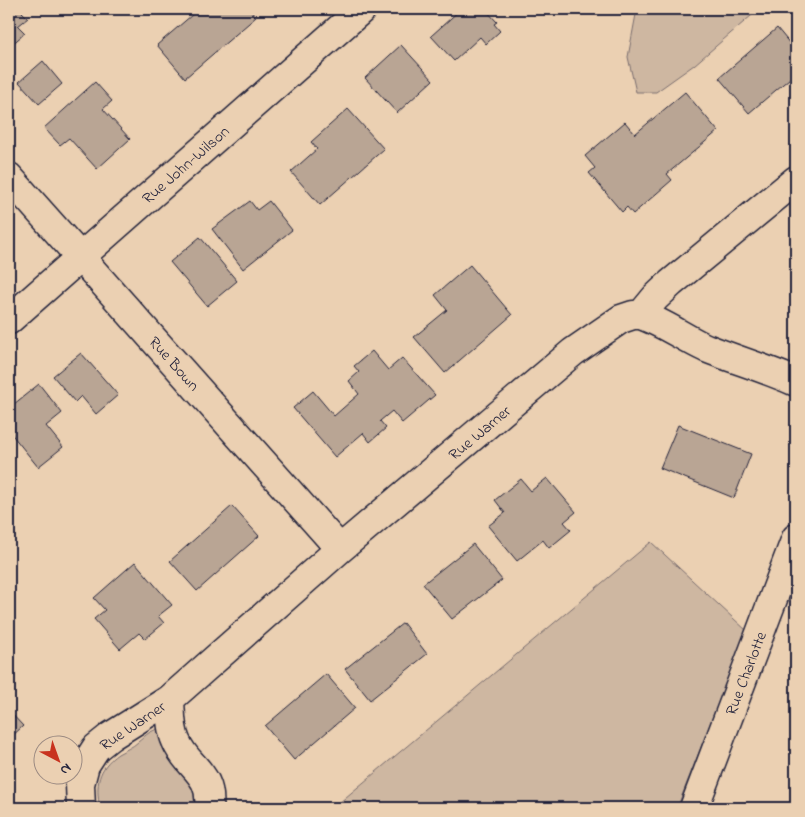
<svg xmlns="http://www.w3.org/2000/svg" width="805" height="817" font-family="'Indie Flower',sans-serif">
<style>
.green{fill:#ceb7a1;stroke:#786c6e}
.building{fill:#b9a594;stroke:#22223b}
.lines{fill:none;stroke-linecap:round;stroke-linejoin:round}
.minor-casing{stroke:#22223b;stroke-width:31}
.minor{stroke:#ebd0b2;stroke-width:28}
.labels{text-anchor:middle;stroke-width:4;stroke-linejoin:round;paint-order:stroke}
.street-label{font-size:16px;fill:#22223b;stroke:#ebd0b2}
</style>
<rect width="100%" height="100%" fill="#ebd0b2"/>
<filter id="ink" filterUnits="userSpaceOnUse"><feTurbulence type="fractalNoise" baseFrequency=".02" numOctaves="2"/><feDisplacementMap in="SourceGraphic" scale="10" xChannelSelector="R" yChannelSelector="G"/><feConvolveMatrix kernelMatrix="1 2 1 2 8 2 1 2 1" color-interpolation-filters="sRGB"/></filter>
<g filter="url(#ink)">
<path class="green" d="M 637,9 L 759,9 L 694,65 L 656,92 L 636,92 L 628,57 Z
M 651,542 L 747,631 L 677,808 L 333,808 Z
M 157,729 C 164,735 161,744 166,751 C 169,755 174,758 178,762 C 189,775 200,790 195,808 L 100,808 C 95,785 98,768 118,754 C 125,750 133,747 138,742 C 147,735 145,734 157,729 Z"/>
<path class="building" d="M 9,9 L 25,9 L 22,12 L 28,18 L 18,26 L 25,33 L 9,47 Z
M 199,9 L 249,9 L 256,17 L 185,78 L 157,45 Z
M 461,9 L 485,9 L 497,22 L 494,24 L 500,31 L 486,44 L 480,37 L 454,61 L 431,36 Z
M 777,28 L 796,51 L 796,73 L 749,113 L 719,78 Z
M 401,45 L 433,80 L 397,113 L 365,78 Z
M 43,61 L 62,84 L 39,104 L 19,82 Z
M 95,82 L 112,101 L 103,109 L 130,139 L 97,169 L 69,138 L 60,145 L 44,128 Z
M 685,92 L 718,131 L 667,174 L 672,180 L 633,214 L 627,207 L 622,212 L 589,173 L 595,168 L 585,156 L 625,122 L 635,134 Z
M 348,109 L 384,149 L 320,205 L 291,172 L 317,149 L 311,142 Z
M 250,201 L 257,210 L 269,201 L 292,230 L 243,269 L 212,229 Z
M 200,237 L 237,281 L 207,306 L 170,262 Z
M 470,265 L 512,315 L 445,373 L 414,337 L 447,310 L 435,295 Z
M 372,351 L 388,370 L 402,358 L 435,395 L 402,423 L 392,411 L 380,421 L 386,428 L 370,442 L 363,433 L 335,457 L 293,408 L 313,391 L 334,416 L 359,394 L 349,381 L 359,372 L 354,366 Z
M 81,353 L 118,395 L 96,414 L 81,396 L 75,402 L 53,376 Z
M 39,384 L 62,413 L 46,426 L 63,447 L 38,467 L 9,431 L 9,408 Z
M 678,425 L 751,454 L 734,498 L 660,468 Z
M 547,478 L 576,512 L 564,522 L 571,530 L 549,548 L 543,540 L 517,561 L 488,526 L 505,513 L 495,500 L 521,479 L 531,491 Z
M 232,506 L 259,536 L 197,591 L 170,561 Z
M 473,544 L 502,580 L 452,619 L 423,584 Z
M 135,562 L 172,605 L 158,616 L 164,623 L 145,639 L 139,633 L 120,649 L 94,619 L 105,610 L 94,598 Z
M 403,623 L 427,654 L 370,700 L 345,669 Z
M 326,674 L 355,708 L 294,760 L 265,726 Z
M 9,711 L 23,726 L 9,739 Z"/>
<g class="lines">
<defs>
<path id="minor" d="M 9,177 L 340,549
M 641,315 C 664,323 684,338 706,348 C 736,360 767,369 796,382
M 9,320 L 362,9
M 170,699 L 340,549 L 573,352 L 621,319 L 633,315 L 641,315 L 655,298 L 671,283 L 796,180
M 81,808 L 80,784 L 85,765 L 96,748 L 111,736 L 170,699 C 171,713 170,728 176,741 C 187,768 213,772 209,808
M 694,808 L 796,538"/>
</defs>
<use href="#minor" class="minor-casing"/>
<use href="#minor" class="minor"/>
</g>
</g>
<g class="labels">
<g class="street-label">
<text transform="translate(185 164) rotate(-41)" y="6">Rue John-Wilson</text>
<text transform="translate(175 363) rotate(48)" y="6">Rue Bown</text>
<text transform="translate(479 432) rotate(-40)" y="6">Rue Warner</text>
<text transform="translate(745 673) rotate(-69)" y="6">Rue Charlotte</text>
<text transform="translate(132 725) rotate(-34)" y="6">Rue Warner</text>
</g>
</g>
<rect width="805" height="817" fill="none" stroke="#ebd0b2" stroke-width="30"/>
<rect x="15" y="15" width="775" height="787" fill="none" stroke="#22223b" stroke-width="2" filter="url(#ink)"/>
<g transform="translate(58 760) rotate(139)"><circle r="24" fill="#ebd0b2" stroke="#9b8a82"/>
<path d="M0-4L9 19L0 12L-9 19Z" fill="#c8321e"/>
<text y="-8" font-size="14" font-weight="bold" text-anchor="middle" fill="#22223b">N</text>
</g>
</svg>
